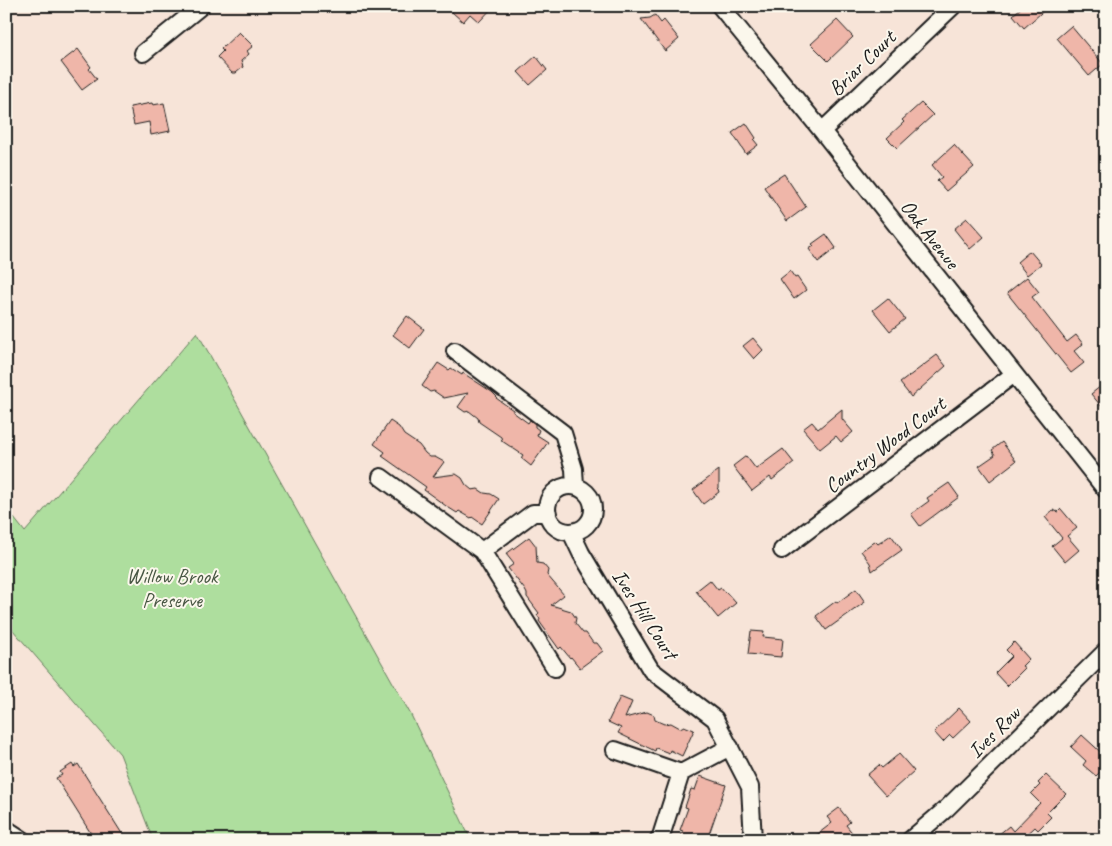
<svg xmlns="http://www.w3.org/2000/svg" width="1112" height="846" font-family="Caveat,sans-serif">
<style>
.green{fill:#aede9e;stroke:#657d5d}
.building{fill:#efb6a9;stroke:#1c1c1c}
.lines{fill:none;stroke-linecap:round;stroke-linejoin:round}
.minor-casing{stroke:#1c1c1c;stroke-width:20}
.minor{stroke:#fbf7ec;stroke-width:16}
.labels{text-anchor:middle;stroke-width:4;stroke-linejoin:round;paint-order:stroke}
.street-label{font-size:21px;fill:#1c1c1c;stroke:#fbf7ec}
.park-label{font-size:21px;fill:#485643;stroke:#fbf7ec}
</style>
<rect width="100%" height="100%" fill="#f7e4d8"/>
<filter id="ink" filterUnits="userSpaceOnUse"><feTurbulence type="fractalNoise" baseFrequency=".02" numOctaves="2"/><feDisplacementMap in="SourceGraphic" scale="10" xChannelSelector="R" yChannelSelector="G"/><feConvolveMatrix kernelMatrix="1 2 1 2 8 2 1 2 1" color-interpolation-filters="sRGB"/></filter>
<g filter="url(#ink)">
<path class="green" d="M 197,332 L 411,715 L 471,840 L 153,840 L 120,754 L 6,622 L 6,508 L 25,532 Z"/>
<path class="building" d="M 458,6 L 494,6 L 479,22 L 470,14 L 463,22 L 452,12 Z
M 1023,6 L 1049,6 L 1024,28 L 1013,15 Z
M 655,15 L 661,23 L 664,20 L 679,39 L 665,51 L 641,19 L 650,18 Z
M 837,20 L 853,37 L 828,61 L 811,44 Z
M 1071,26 L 1103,64 L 1089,76 L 1057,38 Z
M 239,32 L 253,46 L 247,51 L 249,54 L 241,61 L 243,67 L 236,73 L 232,73 L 217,57 L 223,51 L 221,49 Z
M 78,49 L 91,67 L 89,69 L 97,79 L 82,90 L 61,62 Z
M 536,56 L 547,70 L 530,85 L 518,72 Z
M 152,103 L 153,105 L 164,103 L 170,131 L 151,135 L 149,122 L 134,125 L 130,107 Z
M 921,103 L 933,115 L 897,148 L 887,138 L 904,122 L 902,120 Z
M 746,123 L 756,138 L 754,140 L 758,145 L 746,154 L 732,133 Z
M 954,145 L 974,167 L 946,191 L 937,181 L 942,177 L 932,165 Z
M 784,174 L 806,207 L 787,221 L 764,187 Z
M 967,218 L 984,237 L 970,249 L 954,229 Z
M 826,234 L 836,248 L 818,262 L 809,249 L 814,246 L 812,244 Z
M 1030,251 L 1041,264 L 1027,275 L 1017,262 Z
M 790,271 L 795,278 L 797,277 L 806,290 L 794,299 L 780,279 Z
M 1027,277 L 1039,292 L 1032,297 L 1067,342 L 1076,335 L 1083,344 L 1074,351 L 1084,363 L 1071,373 L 1007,293 Z
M 888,298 L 905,319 L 890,331 L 873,310 Z
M 407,316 L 424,329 L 410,348 L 393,335 Z
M 753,338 L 763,350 L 754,359 L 743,346 Z
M 937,355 L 946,366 L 911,397 L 900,383 Z
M 438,363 L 449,370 L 451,368 L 462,375 L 463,373 L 492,392 L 497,397 L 496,398 L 513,410 L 513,412 L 528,423 L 530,420 L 535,424 L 535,427 L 539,430 L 537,435 L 548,442 L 531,466 L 521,458 L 523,455 L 502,441 L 501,437 L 479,422 L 478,418 L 469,411 L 465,412 L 458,407 L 468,393 L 444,398 L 434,391 L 430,392 L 422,386 Z
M 1106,382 L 1106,412 L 1091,394 Z
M 842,409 L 842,419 L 853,432 L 841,442 L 836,436 L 820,449 L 803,429 L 812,422 L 818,429 Z
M 390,421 L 399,427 L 404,435 L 419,445 L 425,453 L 430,457 L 435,457 L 444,462 L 433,477 L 456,474 L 462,478 L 466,485 L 472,490 L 478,489 L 484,493 L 491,494 L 499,499 L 482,524 L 472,517 L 471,518 L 459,511 L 457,513 L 446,506 L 424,490 L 426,487 L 382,456 L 385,452 L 374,444 Z
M 1002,442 L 1016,461 L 990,481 L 979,466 L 995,455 L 992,450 Z
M 783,449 L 794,463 L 772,480 L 770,477 L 752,491 L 733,466 L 746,456 L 756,469 Z
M 719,470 L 719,488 L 718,489 L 719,492 L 703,504 L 693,490 Z
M 949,483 L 959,497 L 920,526 L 911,514 L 929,501 L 927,498 Z
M 1061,509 L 1077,528 L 1067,536 L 1079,550 L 1065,562 L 1052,546 L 1062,538 L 1045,517 L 1053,510 L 1058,512 Z
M 891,535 L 902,550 L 872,571 L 870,563 L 861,551 L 875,541 L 878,544 Z
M 529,537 L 536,546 L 537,563 L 543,564 L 548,570 L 547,575 L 564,595 L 551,605 L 571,611 L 576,618 L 575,623 L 583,633 L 586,633 L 593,643 L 597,643 L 603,651 L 580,668 L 571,657 L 570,658 L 561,647 L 559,649 L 539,621 L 540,619 L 537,615 L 539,613 L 527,597 L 527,594 L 525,590 L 508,568 L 514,564 L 506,554 Z
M 710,580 L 718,590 L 721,588 L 725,593 L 726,592 L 736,603 L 718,618 L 696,591 Z
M 856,589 L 865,602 L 826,630 L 816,616 L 836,601 L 837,603 Z
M 751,631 L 764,632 L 763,637 L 783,639 L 781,657 L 748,654 Z
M 1014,642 L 1029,659 L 1022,666 L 1025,668 L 1007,686 L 995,673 L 1012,656 L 1006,650 Z
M 620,697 L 632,702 L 625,718 L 647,712 L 654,715 L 655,720 L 664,724 L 671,723 L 680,728 L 684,726 L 694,730 L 682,756 L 670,750 L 669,753 L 656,748 L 655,751 L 618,733 L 621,728 L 608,722 Z
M 959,708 L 971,721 L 953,738 L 950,735 L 943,742 L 934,732 Z
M 1082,735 L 1106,757 L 1106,766 L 1096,776 L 1083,765 L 1086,761 L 1071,747 Z
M 899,754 L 914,771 L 886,796 L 867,775 L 879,765 L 882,768 Z
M 72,764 L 74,767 L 78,764 L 126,840 L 95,840 L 56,778 L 62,775 L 60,772 Z
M 1046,775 L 1066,794 L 1047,813 L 1051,817 L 1038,830 L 1035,827 L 1021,840 L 992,840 L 1009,826 L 1013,831 L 1040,803 L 1031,794 L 1040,785 L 1038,783 Z
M 700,776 L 726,785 L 707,840 L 683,840 L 684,837 L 681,836 L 683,831 L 680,830 L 688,808 L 685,807 L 691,789 L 695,790 Z
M 839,808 L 850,822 L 846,825 L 858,840 L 810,840 L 832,823 L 827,817 Z"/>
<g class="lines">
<defs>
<path id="minor" d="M 720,6 L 822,131 L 1106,490
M 143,53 L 201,6
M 822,131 L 953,6
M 455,351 L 563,433 L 574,469 L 575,486
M 381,477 L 482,551
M547 509a23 23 0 1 1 46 0a23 23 0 1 1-46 0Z
M 548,513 L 533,513 L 482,551 L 555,668
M 571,532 L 581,553 L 651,670 L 715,719 L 750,787 L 753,840
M 782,550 L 1014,374
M 615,750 L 681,773
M 6,829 L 23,840
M 658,840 L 661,836 L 681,773 L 730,747
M 910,840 L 946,809 L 1106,651"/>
</defs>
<use href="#minor" class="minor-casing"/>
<use href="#minor" class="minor"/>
</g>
</g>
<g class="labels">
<g class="street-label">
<text transform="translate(862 63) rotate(-44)" y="7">Briar Court</text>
<text transform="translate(930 234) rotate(52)" y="7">Oak Avenue</text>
<text transform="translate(885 445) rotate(-37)" y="7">Country Wood Court</text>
<text transform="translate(645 614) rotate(57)" y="7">Ives Hill Court</text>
<text transform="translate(994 732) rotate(-45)" y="7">Ives Row</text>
</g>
<g class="park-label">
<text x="172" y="583">Willow Brook<tspan x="172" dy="24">Preserve</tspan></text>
</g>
</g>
<rect width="1112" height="846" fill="none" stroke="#fbf7ec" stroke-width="25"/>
<rect x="12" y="12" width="1087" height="821" fill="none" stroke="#1c1c1c" stroke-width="2" filter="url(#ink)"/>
</svg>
